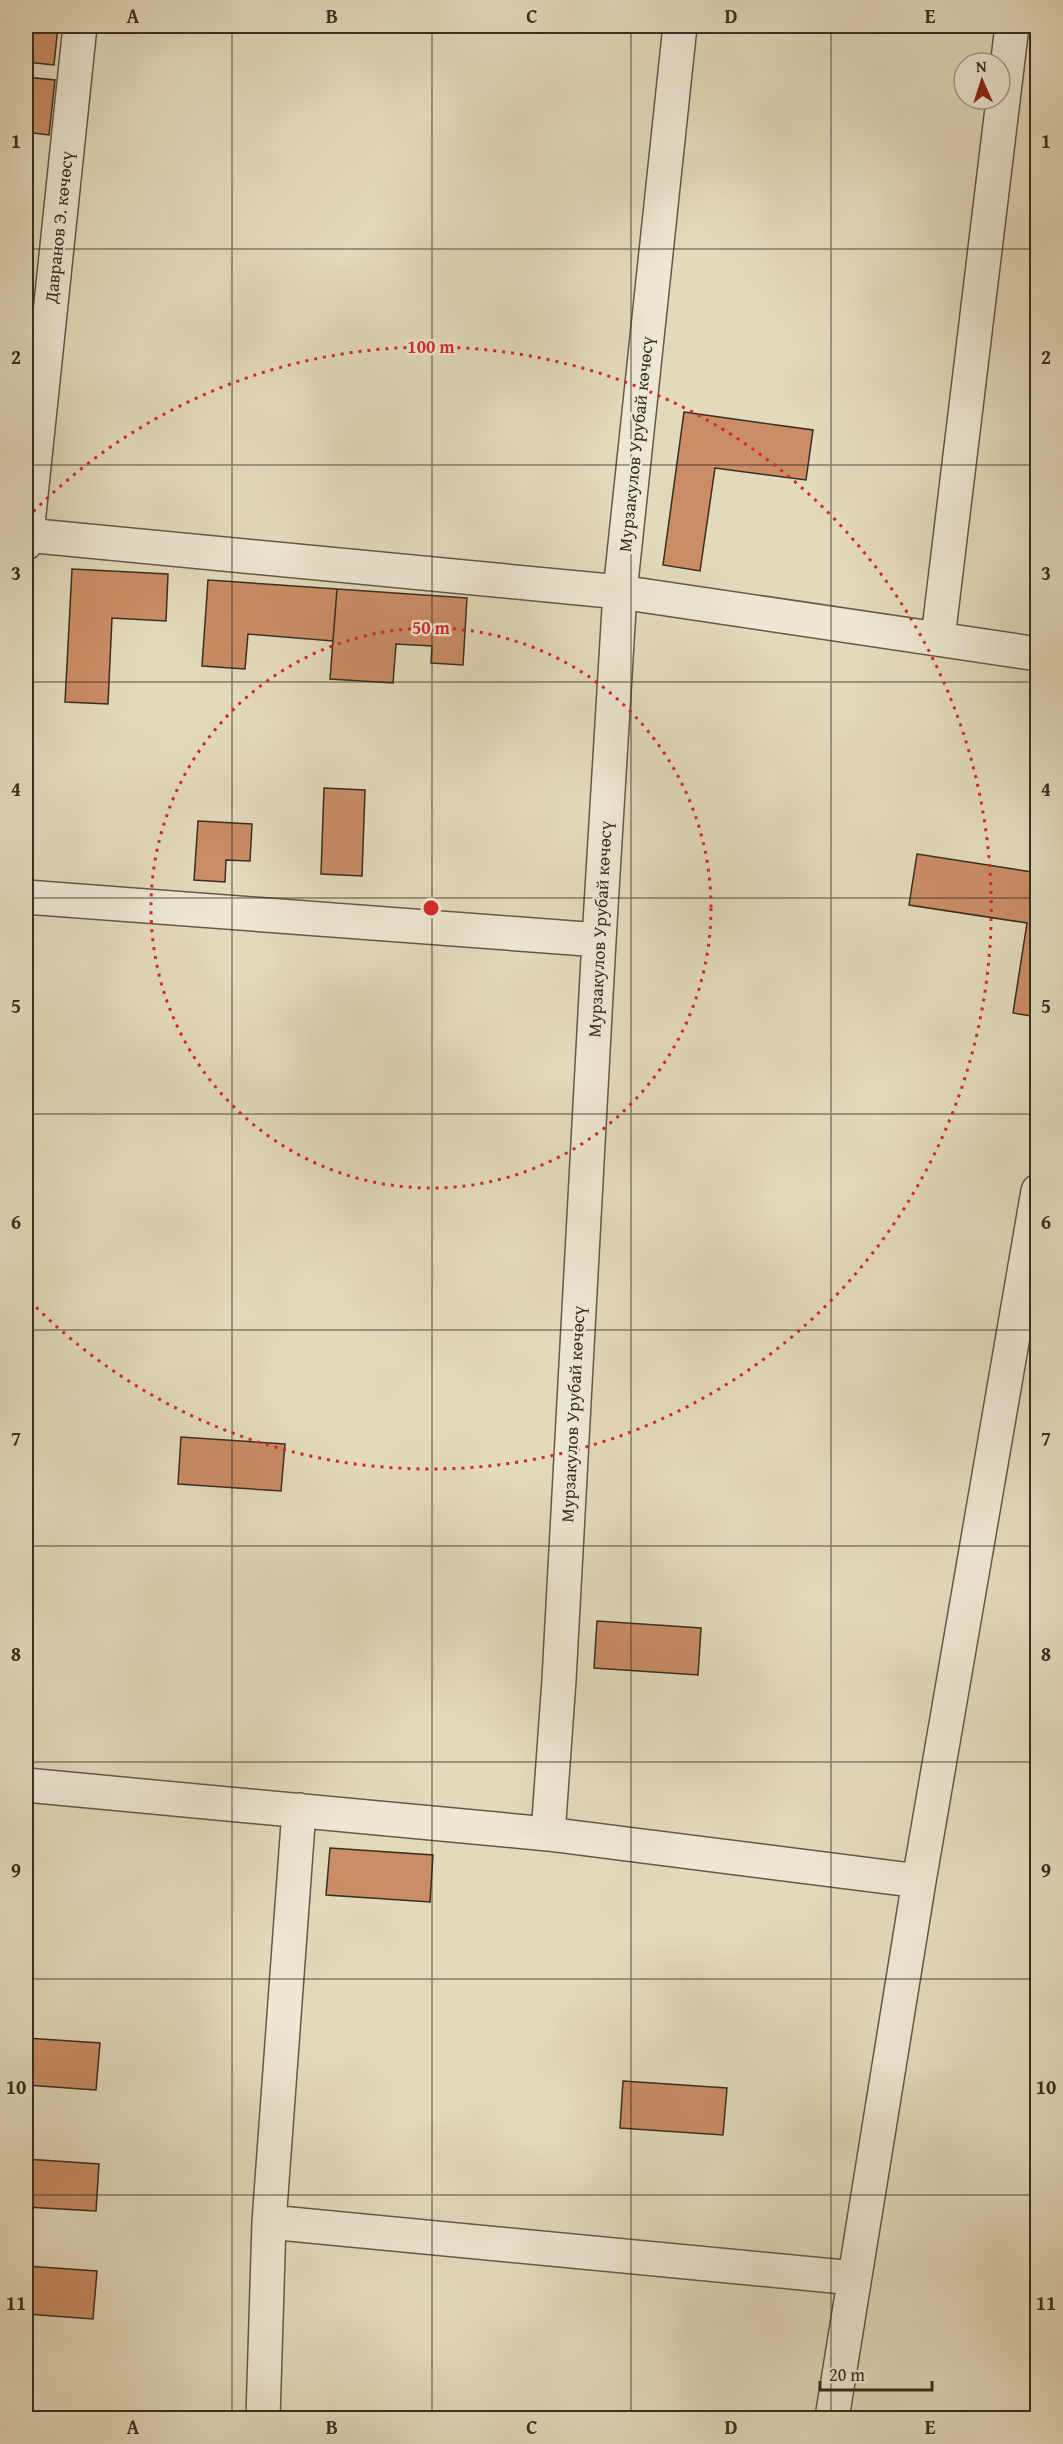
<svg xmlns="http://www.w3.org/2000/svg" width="1063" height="2444" font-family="'Gentium Book Plus',serif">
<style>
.building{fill:#ca8d65;stroke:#392e22;stroke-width:1.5}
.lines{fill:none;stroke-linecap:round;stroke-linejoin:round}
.minor-casing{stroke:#645948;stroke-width:36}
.minor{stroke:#ede7d3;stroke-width:33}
.grid{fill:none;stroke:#392e22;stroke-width:1.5;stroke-opacity:0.55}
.ring{fill:none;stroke:#d62828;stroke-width:3;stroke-dasharray:3 6}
.labels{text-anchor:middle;stroke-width:4.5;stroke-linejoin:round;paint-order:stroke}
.street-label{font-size:18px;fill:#392e22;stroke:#ede7d3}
.centre{fill:#d62828;stroke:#ede7d3;stroke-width:3}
.ring-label{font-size:18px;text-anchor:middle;font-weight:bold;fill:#d62828;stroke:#ede7d3;stroke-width:4.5;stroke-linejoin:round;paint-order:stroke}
.neatline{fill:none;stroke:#392e22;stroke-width:2}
.grid-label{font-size:20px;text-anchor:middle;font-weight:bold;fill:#392e22}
</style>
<rect width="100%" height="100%" fill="#e3dabb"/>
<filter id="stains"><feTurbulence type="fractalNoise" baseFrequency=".00333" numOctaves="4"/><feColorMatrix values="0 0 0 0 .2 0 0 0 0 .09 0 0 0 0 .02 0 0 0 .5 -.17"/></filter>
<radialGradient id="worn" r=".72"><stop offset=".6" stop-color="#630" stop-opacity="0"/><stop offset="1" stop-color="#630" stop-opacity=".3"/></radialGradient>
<path class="building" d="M 26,26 L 58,26 L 54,65 L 26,62 Z
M 26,77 L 55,80 L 49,135 L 26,132 Z
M 684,412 L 813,430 L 806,480 L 715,468 L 700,571 L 663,565 Z
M 72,569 L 168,574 L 166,621 L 112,618 L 108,704 L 65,702 Z
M 208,580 L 337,589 L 333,641 L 248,634 L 245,669 L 202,666 Z
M 337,589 L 467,598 L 463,665 L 431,663 L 432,646 L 396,644 L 393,683 L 330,679 Z
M 324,788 L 365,790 L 362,876 L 321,874 Z
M 198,821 L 252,824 L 250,861 L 226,860 L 225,882 L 194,880 Z
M 917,854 L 1038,873 L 1038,1017 L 1013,1013 L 1027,923 L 909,905 Z
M 181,1437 L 285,1444 L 281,1491 L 178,1484 Z
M 597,1621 L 701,1628 L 698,1675 L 594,1668 Z
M 330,1848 L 433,1855 L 430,1902 L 326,1895 Z
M 26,2038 L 100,2043 L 96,2090 L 26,2085 Z
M 623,2081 L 727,2088 L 723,2135 L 620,2128 Z
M 26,2159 L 99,2164 L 96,2211 L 26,2207 Z
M 26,2266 L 97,2271 L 93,2319 L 26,2314 Z"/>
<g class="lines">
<defs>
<path id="minor" d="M 26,535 L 620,592 L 1038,654
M 26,543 L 80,26
M 938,638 L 1012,26
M 26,897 L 599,940
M 26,1785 L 548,1834 L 919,1881
M 548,1834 L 559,1680 L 599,940 L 620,592 L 680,26
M 269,2222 L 854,2278
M 263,2418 L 269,2222 L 299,1810
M 832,2418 L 919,1881 L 1038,1191"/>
</defs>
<use href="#minor" class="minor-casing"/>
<use href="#minor" class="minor"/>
</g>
<path class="grid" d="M 232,26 L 232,2418M 432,26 L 432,2418M 631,26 L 631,2418M 831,26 L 831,2418M 26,249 L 1038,249M 26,465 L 1038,465M 26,682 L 1038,682M 26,898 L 1038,898M 26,1114 L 1038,1114M 26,1330 L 1038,1330M 26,1546 L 1038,1546M 26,1762 L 1038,1762M 26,1979 L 1038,1979M 26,2195 L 1038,2195"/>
<g class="ring">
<circle cx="431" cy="908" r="280"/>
<path d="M27 518A561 561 0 1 1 27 1298"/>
</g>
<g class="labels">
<g class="street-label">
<text transform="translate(59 227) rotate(-84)" y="6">Давранов Э. көчөсү</text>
<text transform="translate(636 444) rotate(-84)" y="6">Мурзакулов Урубай көчөсү</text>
<text transform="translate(600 929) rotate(-87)" y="6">Мурзакулов Урубай көчөсү</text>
<text transform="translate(573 1414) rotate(-87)" y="6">Мурзакулов Урубай көчөсү</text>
</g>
</g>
<circle cx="431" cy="908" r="9" class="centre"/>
<g class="ring-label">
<text x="431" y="353">100 m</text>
<text x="431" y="634">50 m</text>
</g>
<rect width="1063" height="2444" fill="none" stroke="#e3dabb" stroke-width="66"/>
<g transform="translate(982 81) rotate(357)"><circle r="28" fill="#ede7d3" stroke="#a59d8c" stroke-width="1.5"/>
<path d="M0-4.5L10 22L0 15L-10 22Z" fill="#8f2418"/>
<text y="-9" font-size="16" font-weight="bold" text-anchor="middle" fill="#392e22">N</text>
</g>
<path d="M820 2381v9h112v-9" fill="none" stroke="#392e22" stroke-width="3"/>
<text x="829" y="2381" font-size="18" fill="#392e22" stroke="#ede7d3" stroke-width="4.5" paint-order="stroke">20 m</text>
<rect x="33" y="33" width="997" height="2378" class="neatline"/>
<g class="grid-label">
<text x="133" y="23">A</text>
<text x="332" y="23">B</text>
<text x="532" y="23">C</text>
<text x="731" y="23">D</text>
<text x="930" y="23">E</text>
<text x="16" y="148">1</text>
<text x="1046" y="148">1</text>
<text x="16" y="364">2</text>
<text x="1046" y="364">2</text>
<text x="16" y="580">3</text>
<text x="1046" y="580">3</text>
<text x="16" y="796">4</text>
<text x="1046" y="796">4</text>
<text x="16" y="1013">5</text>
<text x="1046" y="1013">5</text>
<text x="16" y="1229">6</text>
<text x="1046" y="1229">6</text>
<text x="16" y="1445">7</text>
<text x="1046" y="1445">7</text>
<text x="16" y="1661">8</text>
<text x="1046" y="1661">8</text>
<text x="16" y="1877">9</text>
<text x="1046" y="1877">9</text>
<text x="16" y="2094">10</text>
<text x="1046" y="2094">10</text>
<text x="16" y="2310">11</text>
<text x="1046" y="2310">11</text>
<text x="133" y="2434">A</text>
<text x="332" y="2434">B</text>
<text x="532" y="2434">C</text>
<text x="731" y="2434">D</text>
<text x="930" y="2434">E</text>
</g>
<rect width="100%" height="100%" filter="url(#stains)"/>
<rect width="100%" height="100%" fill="url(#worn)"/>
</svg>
